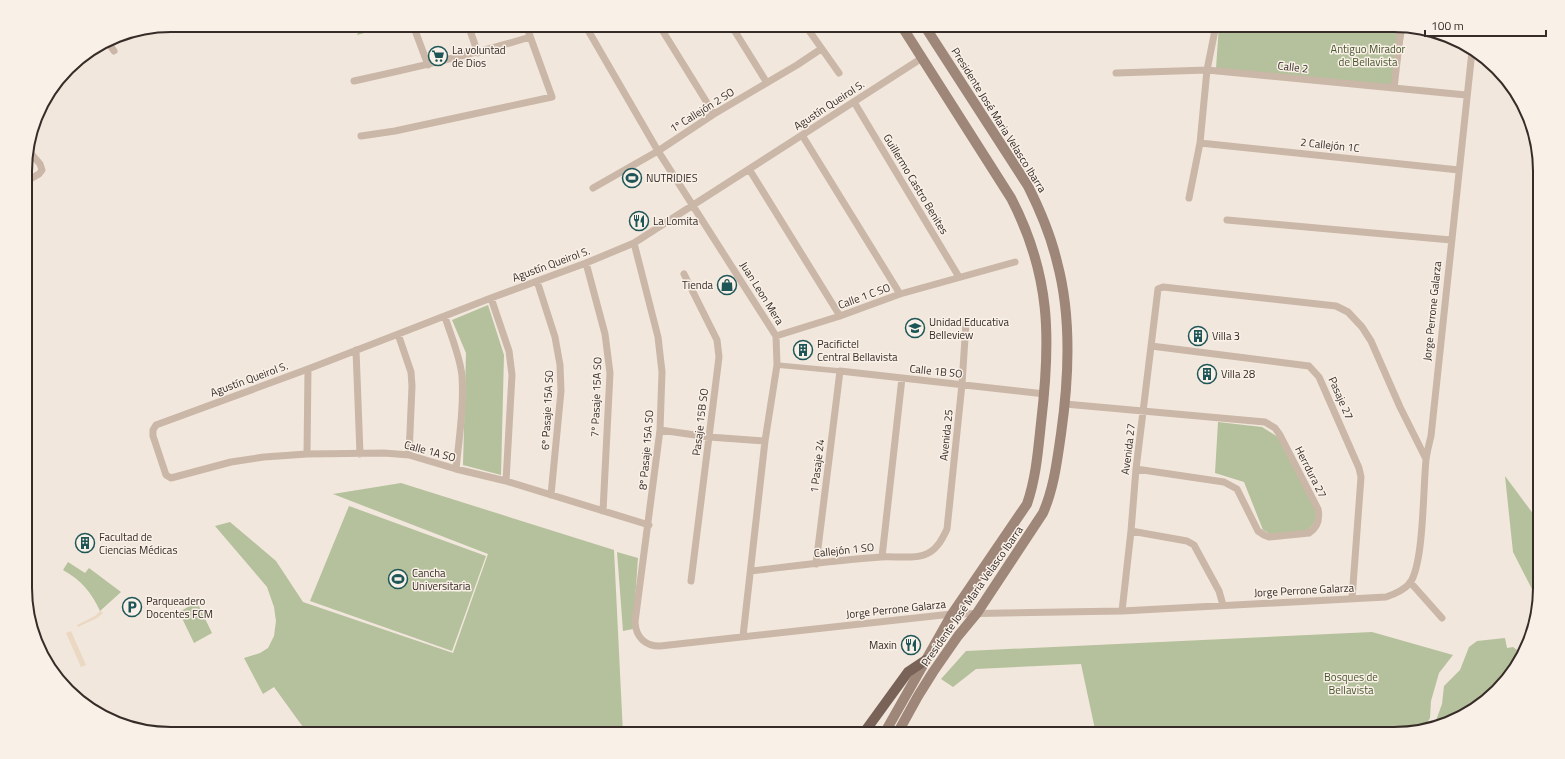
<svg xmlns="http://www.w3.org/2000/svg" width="1565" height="759" font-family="'Titillium Web',sans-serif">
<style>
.green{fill:#b5c19c}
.plaza{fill:#ead8c3}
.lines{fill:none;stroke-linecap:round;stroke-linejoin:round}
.pedestrian{stroke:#cab7a8;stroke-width:5.5}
.minor{stroke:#cab7a8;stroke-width:7}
.secondary{stroke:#9e8679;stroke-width:10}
.primary{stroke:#796359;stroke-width:10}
.labels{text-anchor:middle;stroke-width:3;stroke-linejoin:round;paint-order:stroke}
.park-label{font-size:11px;fill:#47552c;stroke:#f9f1e8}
.poi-label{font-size:11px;fill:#372c28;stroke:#f9f1e8;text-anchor:start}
.street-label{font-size:11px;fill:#372c28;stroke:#f9f1e8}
.rim{fill:none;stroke:#372c28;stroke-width:2}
</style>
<rect width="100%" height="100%" fill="#f2e7dc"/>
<path class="green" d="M 362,25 L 394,25 L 357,35 Z
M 1219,25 L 1394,25 L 1405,28 L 1396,88 L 1216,68 Z
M 488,305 L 504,355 L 501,475 L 463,465 L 466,353 L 452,320 Z
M 1218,422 L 1262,427 L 1278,437 L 1316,508 L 1315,522 L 1307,531 L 1270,534 L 1263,530 L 1244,482 L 1215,473 Z
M 1505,476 L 1540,523 L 1540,588 L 1537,599 L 1513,552 Z
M 401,483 L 614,550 L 623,734 L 308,734 L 274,687 L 263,694 L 244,658 L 260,653 L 268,648 L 274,636 L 276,621 L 274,607 L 267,587 L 215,526 L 230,522 L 276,561 L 303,602 L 453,653 L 488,554 L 333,494 Z
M 349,506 L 486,556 L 452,651 L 310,601 Z
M 617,552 L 638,558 L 633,629 L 623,631 Z
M 68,562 L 85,573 L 89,568 L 121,592 L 100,611 C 92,593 81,580 63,570 Z
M 197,602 L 212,633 L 194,643 L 179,612 Z
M 1372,632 L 1453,655 L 1439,673 L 1431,701 L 1430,718 L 1425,726 L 1403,734 L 1096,734 L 1081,664 L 976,669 L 953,687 L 941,679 L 966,651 Z
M 1505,638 L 1507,648 L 1513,647 L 1520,652 L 1526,646 L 1525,652 L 1504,684 L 1475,710 L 1435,723 L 1442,704 L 1444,686 L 1460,670 L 1469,647 L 1477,641 Z"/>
<path class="plaza" d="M 100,611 L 103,613 L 97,618 L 78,627 L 77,625 L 95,616 Z
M 71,631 L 86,665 L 81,667 L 66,633 Z"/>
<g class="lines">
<path class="pedestrian" d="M 777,365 L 840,371"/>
<path class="minor" d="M 413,25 L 428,65
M 468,25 L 478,53
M 585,25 L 658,151 L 776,336 L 777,365 L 765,441 L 743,636
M 659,25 L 714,114
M 731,25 L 767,83
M 805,25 L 839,73
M 107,41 L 114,51
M 1116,73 L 1207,70 L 1466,95
M 354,81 C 414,68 472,55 530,37
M 1394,88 L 1401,27
M 854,102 L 959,277
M 802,135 L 900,294
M 361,136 L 395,131 L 552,97 L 526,25
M 1200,143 L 1459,170
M 749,169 L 840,316
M 25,182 L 39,174 L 42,170 L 40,164 L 28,150
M 593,188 L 658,151 L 714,114 L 797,65 L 821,49
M 1189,198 L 1200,143 L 1207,70 L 1216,25
M 1227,220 L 1451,240
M 634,243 L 658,337 L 662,372 L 660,430 L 635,622 C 636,637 645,646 660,646 L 952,614 L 1122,611 L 1386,597 C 1395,594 1404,590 1410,583 C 1424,563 1423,488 1426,460 C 1427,452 1429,444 1431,436 L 1472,51
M 586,263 L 605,334 L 610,373 L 603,511
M 684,274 L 717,340 L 719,357 L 691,581
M 537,281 L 555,337 L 560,365 L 561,391 L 551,495
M 491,298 L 509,351 L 512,375 L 506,481
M 445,317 C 451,336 460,356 462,376 C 464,407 459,439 456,469
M 398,334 L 411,372 L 412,386 L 409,455
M 776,336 L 840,316 L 900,294 L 1015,262
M 1151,346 L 1309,366 L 1319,377 L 1359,468 L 1361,477 L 1352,599
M 356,350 L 360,454
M 1065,404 L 1265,422 L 1275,428 L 1280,435 L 1318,509 C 1320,519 1318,527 1309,533 L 1269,537 L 1264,535 L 1258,531 L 1237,489 L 1224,482 L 1136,469
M 660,430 L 709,437 L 765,441
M 307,454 L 308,369
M 649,525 L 506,481 L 456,469 L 409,455 L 384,453 L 307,454 L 264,457 L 231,462 L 171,478 L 166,475 L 153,436 L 153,430 L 156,425 L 308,369 L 491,298 L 586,263 L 634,243 L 922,58
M 1131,531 L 1187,541 L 1194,545 L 1219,591 L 1223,605
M 882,557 L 902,378
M 816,564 L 840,371 L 1045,394
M 751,571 C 794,566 838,560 881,557 C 894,556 913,559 924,555 C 936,551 942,540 947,529 L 962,384 L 966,323
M 1410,582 L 1442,618
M 1122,611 L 1131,531 L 1136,469 L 1158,289 L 1163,287 L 1336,306 L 1348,312 L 1362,327 L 1371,341 L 1400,407 L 1426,459"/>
<path class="secondary" d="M 884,734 L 952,614 L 1027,504 C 1036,478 1038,451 1041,423 C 1051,339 1051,275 1011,198 L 901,25
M 897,734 L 918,696 L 933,672 L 958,636 L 977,613 L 1043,513 C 1054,488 1057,461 1061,434 C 1069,378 1072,317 1057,262 C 1051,236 1040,210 1028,186 L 924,25"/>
<path class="primary" d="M 863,734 L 908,672 L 926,660"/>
</g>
<defs>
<symbol id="supermarket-ring" viewBox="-11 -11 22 22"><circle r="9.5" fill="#f9f1e8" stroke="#1e5658" stroke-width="1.5"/><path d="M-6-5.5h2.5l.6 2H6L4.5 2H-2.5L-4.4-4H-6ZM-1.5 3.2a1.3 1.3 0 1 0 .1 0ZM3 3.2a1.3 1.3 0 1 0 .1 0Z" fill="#1e5658"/></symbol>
<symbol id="stadium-ring" viewBox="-11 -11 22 22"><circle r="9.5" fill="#f9f1e8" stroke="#1e5658" stroke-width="1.5"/><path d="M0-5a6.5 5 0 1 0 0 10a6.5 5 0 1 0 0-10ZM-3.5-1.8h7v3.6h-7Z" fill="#1e5658"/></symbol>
<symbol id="restaurant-ring" viewBox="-11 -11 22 22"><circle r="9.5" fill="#f9f1e8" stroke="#1e5658" stroke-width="1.5"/><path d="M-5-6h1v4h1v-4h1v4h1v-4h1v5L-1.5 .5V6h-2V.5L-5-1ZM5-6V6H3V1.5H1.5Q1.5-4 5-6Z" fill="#1e5658"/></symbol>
<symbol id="shop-ring" viewBox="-11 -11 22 22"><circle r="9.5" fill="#f9f1e8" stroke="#1e5658" stroke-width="1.5"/><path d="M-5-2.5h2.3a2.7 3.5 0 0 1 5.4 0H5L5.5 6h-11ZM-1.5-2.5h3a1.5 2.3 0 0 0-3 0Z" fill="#1e5658"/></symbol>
<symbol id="school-ring" viewBox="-11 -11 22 22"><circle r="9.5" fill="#f9f1e8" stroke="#1e5658" stroke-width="1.5"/><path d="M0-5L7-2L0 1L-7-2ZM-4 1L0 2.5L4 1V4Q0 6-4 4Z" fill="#1e5658"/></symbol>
<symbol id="building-ring" viewBox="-11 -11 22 22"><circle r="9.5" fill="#f9f1e8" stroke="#1e5658" stroke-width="1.5"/><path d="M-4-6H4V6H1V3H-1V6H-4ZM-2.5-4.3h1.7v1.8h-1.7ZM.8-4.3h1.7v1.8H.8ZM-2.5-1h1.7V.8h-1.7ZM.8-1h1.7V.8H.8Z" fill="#1e5658"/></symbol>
<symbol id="parking-ring" viewBox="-11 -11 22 22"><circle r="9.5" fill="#f9f1e8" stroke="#1e5658" stroke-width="1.5"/><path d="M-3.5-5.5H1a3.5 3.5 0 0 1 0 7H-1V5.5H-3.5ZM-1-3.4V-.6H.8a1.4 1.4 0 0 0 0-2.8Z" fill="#1e5658"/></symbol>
</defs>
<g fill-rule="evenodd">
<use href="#supermarket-ring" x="427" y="45" width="22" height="22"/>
<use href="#stadium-ring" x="621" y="167" width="22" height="22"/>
<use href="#restaurant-ring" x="628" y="210" width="22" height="22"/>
<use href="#shop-ring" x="716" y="274" width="22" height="22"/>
<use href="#school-ring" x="904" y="317" width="22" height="22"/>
<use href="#building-ring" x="1187" y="325" width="22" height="22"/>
<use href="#building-ring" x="792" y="339" width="22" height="22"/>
<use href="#building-ring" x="1196" y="363" width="22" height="22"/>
<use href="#building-ring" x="74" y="532" width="22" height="22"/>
<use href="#stadium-ring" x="387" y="568" width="22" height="22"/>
<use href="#parking-ring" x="121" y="596" width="22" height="22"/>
<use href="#restaurant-ring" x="900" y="634" width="22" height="22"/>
</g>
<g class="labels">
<g class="park-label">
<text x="1368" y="53">Antiguo Mirador<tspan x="1368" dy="13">de Bellavista</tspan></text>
<text x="1351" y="681">Bosques de<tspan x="1351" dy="13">Bellavista</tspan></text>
</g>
<g class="poi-label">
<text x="452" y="54">La voluntad<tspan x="452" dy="13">de Dios</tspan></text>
<text x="646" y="182">NUTRIDIES</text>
<text x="653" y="225">La Lomita</text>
<text x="713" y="289" text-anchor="end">Tienda</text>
<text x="929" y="326">Unidad Educativa<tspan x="929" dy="13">Belleview</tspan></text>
<text x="1212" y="340">Villa 3</text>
<text x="817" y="348">Pacifictel<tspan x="817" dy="13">Central Bellavista</tspan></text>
<text x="1221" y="378">Villa 28</text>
<text x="99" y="541">Facultad de<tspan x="99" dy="13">Ciencias Médicas</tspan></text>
<text x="412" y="577">Cancha<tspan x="412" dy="13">Universitaria</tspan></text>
<text x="146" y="605">Parqueadero<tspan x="146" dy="13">Docentes FCM</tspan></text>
<text x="897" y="649" text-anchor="end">Maxin</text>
</g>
<g class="street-label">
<text transform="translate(1293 67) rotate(6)" y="4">Calle 2</text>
<text transform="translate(829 105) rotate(-33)" y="4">Agustín Queirol S.</text>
<text transform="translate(702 110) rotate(-32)" y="4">1º Callejón 2 SO</text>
<text transform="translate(999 120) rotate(58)" y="4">Presidente José Maria Velasco Ibarra</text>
<text transform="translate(1330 145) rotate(6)" y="4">2 Callejón 1C</text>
<text transform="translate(916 184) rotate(59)" y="4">Guillermo Castro Benites</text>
<text transform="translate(551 264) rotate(-20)" y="4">Agustín Queirol S.</text>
<text transform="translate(762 293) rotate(58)" y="4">Juan Leon Mera</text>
<text transform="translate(864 296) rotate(-20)" y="4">Calle 1 C SO</text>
<text transform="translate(1432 311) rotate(-84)" y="4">Jorge Perrone Galarza</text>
<text transform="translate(936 371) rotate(6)" y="4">Calle 1B SO</text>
<text transform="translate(249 379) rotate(-20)" y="4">Agustín Queirol S.</text>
<text transform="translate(596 397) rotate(-88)" y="4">7º Pasaje 15A SO</text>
<text transform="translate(1341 398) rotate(66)" y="4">Pasaje 27</text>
<text transform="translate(547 410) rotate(-87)" y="4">6º Pasaje 15A SO</text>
<text transform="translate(700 422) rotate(-83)" y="4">Pasaje 15B SO</text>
<text transform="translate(946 435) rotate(-84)" y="4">Avenida 25</text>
<text transform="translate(1128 449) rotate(-83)" y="4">Avenida 27</text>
<text transform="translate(646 450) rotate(-85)" y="4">8º Pasaje 15A SO</text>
<text transform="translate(430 451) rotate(15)" y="4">Calle 1A SO</text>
<text transform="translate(817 466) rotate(-83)" y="4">1 Pasaje 24</text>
<text transform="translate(1311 472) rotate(63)" y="4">Herrdura 27</text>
<text transform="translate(844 550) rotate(-6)" y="4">Callejón 1 SO</text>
<text transform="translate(1304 590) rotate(-3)" y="4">Jorge Perrone Galarza</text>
<text transform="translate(972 596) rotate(-55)" y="4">Presidente José Maria Velasco Ibarra</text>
<text transform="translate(896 609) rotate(-6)" y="4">Jorge Perrone Galarza</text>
</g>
</g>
<path d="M0 0H1565V759H0ZM171 32H1394A139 139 0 0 1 1533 171V588A139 139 0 0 1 1394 727H171A139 139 0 0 1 32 588V171A139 139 0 0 1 171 32Z" fill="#f9f1e8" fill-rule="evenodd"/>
<path class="rim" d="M171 32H1394A139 139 0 0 1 1533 171V588A139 139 0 0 1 1394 727H171A139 139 0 0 1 32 588V171A139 139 0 0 1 171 32Z"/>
<path d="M1425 30v6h121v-6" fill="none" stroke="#372c28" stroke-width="2"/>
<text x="1431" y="30" font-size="12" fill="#372c28" stroke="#f9f1e8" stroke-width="3" paint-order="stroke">100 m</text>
</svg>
